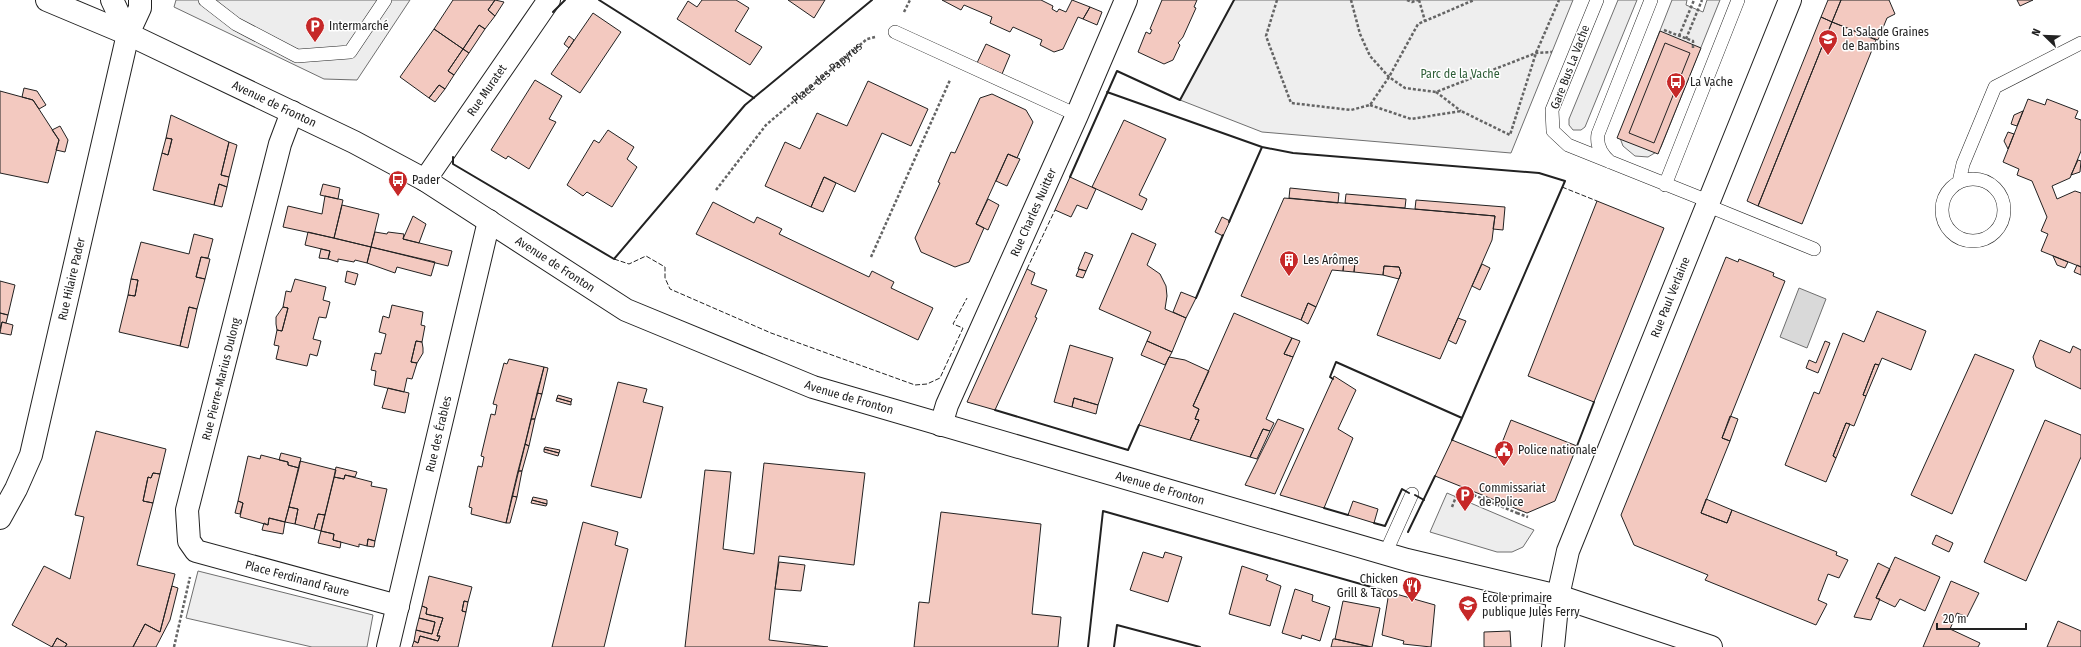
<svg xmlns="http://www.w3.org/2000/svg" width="2081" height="647" font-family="'Fira Sans Condensed',sans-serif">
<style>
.green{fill:#eee;stroke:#6f6f6f}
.parking{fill:#ededed;stroke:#6f6f6f}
.water{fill:#d9d9d9;stroke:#6f6f6f}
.building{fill:#f3c9c0;stroke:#222}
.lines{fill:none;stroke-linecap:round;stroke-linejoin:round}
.service-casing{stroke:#222;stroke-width:14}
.minor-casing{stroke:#222;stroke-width:24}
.tertiary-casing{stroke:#222;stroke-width:24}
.path{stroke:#646464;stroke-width:2.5;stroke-dasharray:3 2;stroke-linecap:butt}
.service{stroke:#fff;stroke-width:13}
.minor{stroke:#fff;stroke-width:22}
.tertiary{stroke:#fff;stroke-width:22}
.fence{stroke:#222;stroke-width:1;stroke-dasharray:5 2;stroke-linecap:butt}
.wall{stroke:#222;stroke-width:2}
.labels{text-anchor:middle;stroke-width:3;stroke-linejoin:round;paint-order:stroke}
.poi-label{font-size:12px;fill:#222;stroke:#fff;text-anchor:start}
.street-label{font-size:12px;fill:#222;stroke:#fff}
.park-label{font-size:12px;fill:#2f5e38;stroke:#fff}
</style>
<rect width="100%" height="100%" fill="#fff"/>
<path class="green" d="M 1234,0 L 1573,0 L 1511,153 L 1262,132 L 1180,100 Z
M 198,571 L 373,615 L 367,647 L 312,647 L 186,618 Z"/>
<path class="parking" d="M 176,0 L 410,0 L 357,80 L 324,79 L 174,7 Z
M 1618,0 L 1637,0 L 1585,127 L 1581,130 L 1573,130 L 1569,125 L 1569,119 Z
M 1672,0 L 1687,0 L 1686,5 L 1703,12 L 1707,0 L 1720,0 L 1661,147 L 1658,151 L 1648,157 L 1635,156 L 1623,146 L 1620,138 L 1621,130 Z
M 1447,493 L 1534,530 L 1523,547 L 1512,552 L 1497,552 L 1430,532 Z"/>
<path class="water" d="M 1799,288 L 1826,299 L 1807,348 L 1780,337 Z"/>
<path class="building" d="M 453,0 L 495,0 L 488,10 L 495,16 L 485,29 L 479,25 L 463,49 L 434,29 Z
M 495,0 L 504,2 L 495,16 L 488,10 Z
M 702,0 L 736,0 L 749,8 L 735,31 L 762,47 L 750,65 L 677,19 L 688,1 L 697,7 Z
M 788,0 L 825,0 L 814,18 Z
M 942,0 L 1041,0 L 1053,6 L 1052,9 L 1057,12 L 1059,9 L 1066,12 L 1072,0 L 1090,7 L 1083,19 L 1078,17 L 1063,49 L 1054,52 L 1040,45 L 1042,40 L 1013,27 L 1010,32 L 990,23 L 992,17 L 964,5 L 961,10 Z
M 1162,0 L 1197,0 L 1194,7 L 1196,8 L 1183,37 L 1178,43 L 1180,45 L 1173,60 L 1164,64 L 1138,52 L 1146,32 L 1150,34 L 1152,30 L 1150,29 Z
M 1828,0 L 1841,0 L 1832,22 L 1821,17 Z
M 1841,0 L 1889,0 L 1895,14 L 1887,18 L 1878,40 L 1832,22 Z
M 2017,0 L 2033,0 L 2020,6 Z
M 1090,7 L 1102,12 L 1097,25 L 1083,19 Z
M 593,13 L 621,32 L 580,93 L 551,74 Z
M 1821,17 L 1832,22 L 1758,206 L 1747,201 Z
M 1832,22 L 1876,40 L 1802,224 L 1758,206 Z
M 479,25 L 485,29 L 469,53 L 463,49 Z
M 434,29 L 463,49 L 448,71 L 454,75 L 445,89 L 439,85 L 429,98 L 400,77 Z
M 1660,31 L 1701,48 L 1658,154 L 1617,138 Z
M 569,36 L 574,40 L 569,48 L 564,44 Z
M 1665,43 L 1690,53 L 1654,143 L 1629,133 Z
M 986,44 L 1010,55 L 1002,74 L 977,63 Z
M 463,49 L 469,53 L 454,75 L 448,71 Z
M 535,80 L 562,96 L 549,119 L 556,122 L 529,169 L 508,156 L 506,159 L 491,150 Z
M 868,81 L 928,109 L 911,146 L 882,133 L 855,192 L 824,177 L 811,207 L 765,186 L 785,142 L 800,149 L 817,113 L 847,126 Z
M 439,85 L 445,89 L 435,102 L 429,98 Z
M 24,88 L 37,91 L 46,105 L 39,109 L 33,100 L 22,97 Z
M 0,91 L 33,100 L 59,140 L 48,183 L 0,173 Z
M 992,94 L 1026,110 L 1033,122 L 1017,158 L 1008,154 L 976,224 L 984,228 L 969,262 L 955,267 L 921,252 L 915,238 L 940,183 L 938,182 L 951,152 L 955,153 L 980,98 Z
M 2028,99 L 2045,105 L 2047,99 L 2078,111 L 2075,118 L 2081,120 L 2081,151 L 2070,178 L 2052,186 L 2057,199 L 2075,191 L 2081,193 L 2081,267 L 2041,251 L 2048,234 L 2041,231 L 2047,217 L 2032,181 L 2017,175 L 2019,169 L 2003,162 Z
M 2023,111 L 2017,126 L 2011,124 L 2014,115 Z
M 171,115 L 229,142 L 221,175 L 229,177 L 227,187 L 219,184 L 214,205 L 153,190 L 162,153 L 168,155 L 172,139 L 166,138 Z
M 1124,120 L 1166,139 L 1139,195 L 1147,199 L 1142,210 L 1092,187 Z
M 60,126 L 68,140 L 65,152 L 56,150 L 59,140 L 52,130 Z
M 608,130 L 634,147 L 627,159 L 637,167 L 612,207 L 587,192 L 583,196 L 567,185 L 594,140 L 599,143 Z
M 2008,132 L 2014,134 L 2008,149 L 2004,141 Z
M 166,138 L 172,139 L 168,155 L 162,153 Z
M 229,142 L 237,145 L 229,177 L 221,175 Z
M 1008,154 L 1020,159 L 1007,186 L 996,181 Z
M 2078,160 L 2081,161 L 2080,172 L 2071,175 Z
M 824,177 L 836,183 L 823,212 L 811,207 Z
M 1070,177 L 1096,189 L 1087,209 L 1077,205 L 1071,217 L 1055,210 Z
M 219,184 L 227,187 L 222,207 L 214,205 Z
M 323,184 L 340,188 L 338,199 L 320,195 Z
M 1290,188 L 1339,193 L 1338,203 L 1289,198 Z
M 1346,194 L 1406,199 L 1405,208 L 1345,203 Z
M 325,196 L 343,200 L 334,238 L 283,227 L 288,206 L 322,214 Z
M 1284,198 L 1495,216 L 1492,240 L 1440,359 L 1377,335 L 1401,273 L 1399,267 L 1384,266 L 1383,275 L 1354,272 L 1355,262 L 1344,261 L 1343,271 L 1332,270 L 1316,307 L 1308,303 L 1301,320 L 1241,296 Z
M 988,199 L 999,205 L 988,230 L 976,224 Z
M 1416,200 L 1505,207 L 1503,230 L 1493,229 L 1495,216 L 1415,209 Z
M 1597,201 L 1664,228 L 1594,402 L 1528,376 Z
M 713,202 L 754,223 L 757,217 L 782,229 L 779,234 L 869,277 L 872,271 L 894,282 L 891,288 L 933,308 L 918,340 L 696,234 Z
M 342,205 L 379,214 L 371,247 L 334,238 Z
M 413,216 L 426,224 L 419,243 L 403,239 Z
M 1222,217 L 1230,221 L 1223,236 L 1215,232 Z
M 308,232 L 371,247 L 367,263 L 355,260 L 354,262 L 338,259 L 338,262 L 328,259 L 330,251 L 305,245 Z
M 375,232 L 387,234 L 388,232 L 404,234 L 403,239 L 452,251 L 448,266 L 371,247 Z
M 1132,233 L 1156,244 L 1147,265 L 1160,274 L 1166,286 L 1167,296 L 1165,309 L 1186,318 L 1172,352 L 1147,341 L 1151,332 L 1099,309 Z
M 194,234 L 213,239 L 208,258 L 201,257 L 196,277 L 205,279 L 197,309 L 189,307 L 180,346 L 119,332 L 128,295 L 135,296 L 138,280 L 131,279 L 141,242 L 189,254 Z
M 371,247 L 435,262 L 431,276 L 397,267 L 395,273 L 367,263 Z
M 321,249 L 330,251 L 328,259 L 319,258 Z
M 1085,252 L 1093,255 L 1086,271 L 1078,269 Z
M 2053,256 L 2068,262 L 2065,268 L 2057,265 Z
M 201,257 L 210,259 L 205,279 L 196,277 Z
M 1726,257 L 1738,262 L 1739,259 L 1774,273 L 1773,276 L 1785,281 L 1722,438 L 1730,441 L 1701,513 L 1727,523 L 1732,510 L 1837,552 L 1836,555 L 1848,560 L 1839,578 L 1828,574 L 1818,600 L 1827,604 L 1816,625 L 1705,580 L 1708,575 L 1634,545 L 1621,515 Z
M 1344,261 L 1355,262 L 1354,272 L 1343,271 Z
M 1482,264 L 1490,268 L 1480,290 L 1472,286 Z
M 2077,265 L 2081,267 L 2081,275 L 2074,272 Z
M 1384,266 L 1399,267 L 1401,273 L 1399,279 L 1383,275 Z
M 1027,269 L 1035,273 L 1031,284 L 1047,290 L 1035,317 L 1037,318 L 995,410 L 967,402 Z
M 1079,269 L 1086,271 L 1083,278 L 1076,276 Z
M 347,271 L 358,274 L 355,285 L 345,282 Z
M 131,279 L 138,280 L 135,296 L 128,295 Z
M 295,279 L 326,287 L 323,300 L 330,302 L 326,318 L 319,317 L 313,339 L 321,341 L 317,356 L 310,354 L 307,366 L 276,359 L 279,346 L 274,345 L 277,330 L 282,331 L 288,308 L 283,307 L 286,291 L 291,292 Z
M 0,281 L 15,285 L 8,315 L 0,313 Z
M 1181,292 L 1196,298 L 1186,318 L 1173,312 Z
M 1308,303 L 1316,307 L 1308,324 L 1301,320 Z
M 392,305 L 423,312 L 421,325 L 425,326 L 422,342 L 416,341 L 411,362 L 417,363 L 412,379 L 407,378 L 404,392 L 374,385 L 376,371 L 371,370 L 375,353 L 381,354 L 386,334 L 379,332 L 383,316 L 389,318 Z
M 189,307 L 197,309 L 188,348 L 180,346 Z
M 283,307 L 288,308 L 282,331 L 277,330 L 276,324 L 276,317 Z
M 1877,311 L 1926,331 L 1911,370 L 1882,358 L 1879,365 L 1875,364 L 1863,395 L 1866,396 L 1854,426 L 1846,423 L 1833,456 L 1836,458 L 1826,482 L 1785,465 L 1814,392 L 1819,394 L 1843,333 L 1864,342 Z
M 0,313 L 8,315 L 6,323 L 2,322 L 0,329 Z
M 1234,313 L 1292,338 L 1284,354 L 1293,357 L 1266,419 L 1274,423 L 1270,431 L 1263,429 L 1250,457 L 1190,440 L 1199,420 L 1195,419 L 1199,409 L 1193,406 Z
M 1458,318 L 1466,321 L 1456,344 L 1448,340 Z
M 2,322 L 13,325 L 11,335 L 0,333 Z
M 1292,338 L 1300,341 L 1293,357 L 1284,354 Z
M 2040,340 L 2070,353 L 2073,346 L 2081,350 L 2081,389 L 2036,367 L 2033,357 Z
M 416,341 L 422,342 L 423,348 L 423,353 L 417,363 L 411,362 Z
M 1147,341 L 1172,352 L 1165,365 L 1141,355 Z
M 1825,341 L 1830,343 L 1818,373 L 1806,368 L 1809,360 L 1816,363 Z
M 1070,345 L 1113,358 L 1098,405 L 1074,398 L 1072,407 L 1054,402 Z
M 1975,354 L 2014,370 L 1952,514 L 1911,495 Z
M 1169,357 L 1185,360 L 1209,371 L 1193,406 L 1199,409 L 1195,419 L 1199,420 L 1190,440 L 1139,425 Z
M 509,359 L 544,367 L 506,523 L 471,514 L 472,508 L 469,507 L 478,466 L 482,467 L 484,457 L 481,456 L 491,414 L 495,415 L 497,405 L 493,404 L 504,363 L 507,364 Z
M 1875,364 L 1879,365 L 1866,396 L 1863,395 Z
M 544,367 L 548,368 L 542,394 L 537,393 Z
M 1334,376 L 1356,390 L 1338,429 L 1353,438 L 1324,508 L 1280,495 Z
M 618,382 L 647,389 L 643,402 L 663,407 L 641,498 L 591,486 Z
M 388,388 L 409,393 L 405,413 L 382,408 Z
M 537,393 L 542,394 L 535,419 L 531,419 Z
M 558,395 L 572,399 L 571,402 L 557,398 Z
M 557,398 L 571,402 L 571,405 L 556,401 Z
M 1074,398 L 1098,405 L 1096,414 L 1072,407 Z
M 1730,416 L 1738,419 L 1730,441 L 1722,438 Z
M 531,419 L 535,419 L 529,446 L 525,444 Z
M 1278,419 L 1304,429 L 1275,494 L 1245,485 Z
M 1511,420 L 1577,446 L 1555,501 L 1527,513 L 1435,476 L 1452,440 L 1496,458 Z
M 2045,420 L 2081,435 L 2081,457 L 2026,581 L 1984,562 Z
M 1846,423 L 1850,424 L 1836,458 L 1833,456 Z
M 1263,429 L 1270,431 L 1257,459 L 1250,457 Z
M 96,431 L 166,449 L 160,474 L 153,473 L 151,478 L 148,477 L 143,501 L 153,503 L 137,565 L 175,574 L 160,632 L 145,624 L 133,647 L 65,647 L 67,644 L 57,638 L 52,647 L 12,625 L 44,566 L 70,579 L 84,517 L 75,515 Z
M 525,444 L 529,446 L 522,471 L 518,471 Z
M 545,447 L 560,450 L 559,453 L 544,449 Z
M 544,449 L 559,453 L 558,456 L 544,452 Z
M 281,453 L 301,458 L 299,468 L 288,465 L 288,462 L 279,460 Z
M 261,455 L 288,462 L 288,465 L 299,468 L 285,522 L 269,518 L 268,525 L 240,517 L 243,503 L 238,501 L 248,456 L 260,459 Z
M 300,461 L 336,470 L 325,515 L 318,514 L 314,529 L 295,524 L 298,509 L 289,507 Z
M 764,463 L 865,473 L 854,565 L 779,556 L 769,640 L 828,647 L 685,647 L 705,470 L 731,472 L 723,549 L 754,554 Z
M 336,467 L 357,472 L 355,477 L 345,475 L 344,479 L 334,477 Z
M 518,471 L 522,471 L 517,497 L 512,496 Z
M 153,473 L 160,474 L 153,503 L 143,501 L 148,477 L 151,478 Z
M 345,475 L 372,482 L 371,486 L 387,489 L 375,541 L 368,539 L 367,546 L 359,544 L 359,547 L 333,540 L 334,534 L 321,531 L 334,477 L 344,479 Z
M 512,496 L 517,497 L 510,523 L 506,523 Z
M 533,497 L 547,500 L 547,504 L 532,500 Z
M 1706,499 L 1732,510 L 1727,523 L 1701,513 Z
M 532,500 L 547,504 L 546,506 L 531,503 Z
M 238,501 L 243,503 L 240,514 L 235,513 Z
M 1353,501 L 1378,509 L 1374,523 L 1348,515 Z
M 289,507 L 298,509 L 295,524 L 285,522 Z
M 941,512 L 1041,524 L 1032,614 L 1061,617 L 1058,647 L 914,647 L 919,602 L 929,603 Z
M 318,514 L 325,515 L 321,531 L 314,529 Z
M 269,518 L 285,522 L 283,534 L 262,530 L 264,523 L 268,525 Z
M 583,522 L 618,532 L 615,545 L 628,549 L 604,647 L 552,647 Z
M 321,531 L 334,534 L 333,540 L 341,542 L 340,548 L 318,543 Z
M 1936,535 L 1953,543 L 1949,552 L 1932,544 Z
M 368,539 L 375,541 L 374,547 L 367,546 Z
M 1143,552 L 1163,558 L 1165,552 L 1182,557 L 1168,602 L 1130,590 Z
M 1895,557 L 1940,577 L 1925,611 L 1900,599 L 1895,607 L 1876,598 Z
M 779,562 L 805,565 L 801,591 L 775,589 Z
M 1878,563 L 1890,569 L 1876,598 L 1880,599 L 1871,620 L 1854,617 Z
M 1242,566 L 1268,575 L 1266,580 L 1281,586 L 1270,626 L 1229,614 Z
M 429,576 L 472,587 L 468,602 L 464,601 L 462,611 L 466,612 L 458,647 L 412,647 L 414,641 L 418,643 L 420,636 L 438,641 L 440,636 L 437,636 L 443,618 L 426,614 L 427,608 L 422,606 Z
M 1951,581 L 1979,593 L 1967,617 L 1957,613 L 1950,629 L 1980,643 L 1978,647 L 1923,647 Z
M 172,586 L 178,588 L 170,620 L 156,647 L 133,647 L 145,624 L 160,632 Z
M 1295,589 L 1313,595 L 1312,601 L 1330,607 L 1320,641 L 1302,635 L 1301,639 L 1282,633 Z
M 1389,592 L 1435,605 L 1431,647 L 1403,644 L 1404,641 L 1382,635 Z
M 464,601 L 468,602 L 466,612 L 462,611 Z
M 1343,601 L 1380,608 L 1372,647 L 1335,639 Z
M 422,606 L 427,608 L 426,614 L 443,618 L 437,636 L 440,636 L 438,641 L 420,636 L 418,643 L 414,641 L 416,630 L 432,634 L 435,622 L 419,618 Z
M 419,618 L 435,622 L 432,634 L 416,630 Z
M 2058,621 L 2081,631 L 2081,647 L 2047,647 Z
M 1510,631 L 1511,647 L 1484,647 L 1484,632 Z
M 57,638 L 67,644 L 65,647 L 52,647 Z
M 1333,639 L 1335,639 L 1370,647 L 1331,647 Z"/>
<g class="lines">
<defs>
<path id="service" d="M 205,0 L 236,24 L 297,56 L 350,52 L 385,0
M 1597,0 L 1552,110 L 1553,131 L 1568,145 L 1708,201
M 895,32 L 1077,115
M 1610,162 C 1602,155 1596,146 1598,134 L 1651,0
M1942 210a31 31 0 1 1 62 0a31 31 0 1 1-62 0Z
M 1959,182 L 1963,164 L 1995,87 L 2081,43
M 1665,185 L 1738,0
M 1706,205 L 1814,249
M 1385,554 L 1412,494"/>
<g id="minor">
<path d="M 112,0 L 128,34"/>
<path d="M 128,34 L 140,8 L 140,0"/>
<path id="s2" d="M 292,112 L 280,144 L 187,510 L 189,541 L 196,551 L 398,606"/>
<path id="s3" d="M 425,180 L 549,0"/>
<path id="s4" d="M 941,425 L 947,405 L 1077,115 L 1126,0"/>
<path id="s5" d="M 388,647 L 489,221"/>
<path id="s6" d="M 1553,647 L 1558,596 L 1568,551 L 1790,0"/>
</g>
<g id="tertiary">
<path id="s7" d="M 47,0 L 128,34 L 354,142 L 425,180 L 626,310 L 813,387 L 1407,560 L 1558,596 L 1711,647"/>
<path id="s8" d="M 0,518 L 16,489 L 31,455 L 128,34"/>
</g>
</defs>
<use href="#service" class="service-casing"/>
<use href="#minor" class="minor-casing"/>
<use href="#tertiary" class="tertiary-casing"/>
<g class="path">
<path d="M 1277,0 L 1266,36 L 1291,103 L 1351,110 L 1370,105 L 1389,77 L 1418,24 L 1474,0"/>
<path d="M 1351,0 L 1360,34 L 1370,56 L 1389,77 L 1405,88 L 1436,92 L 1536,53 L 1552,52"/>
<path d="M 1407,0 L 1412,2 L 1418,0"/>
<path d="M 1419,0 L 1425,21"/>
<path d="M 904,12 L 910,0"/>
<path d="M 1664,30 L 1693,41 L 1693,49"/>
<path d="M 1679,36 L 1694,0"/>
<path d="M 1686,39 L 1702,0"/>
<path d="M 1436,92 L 1461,111"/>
<path d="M 1370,105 L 1411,119 L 1461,111 L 1510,135 L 1536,53 L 1559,0"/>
<path id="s1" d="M 716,190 L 766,125 L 867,39 L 875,37"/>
<path d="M 871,257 L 950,80"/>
<path d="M 1452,507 L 1459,489 L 1517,513 L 1519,509"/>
<path d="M 1517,513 L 1528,517"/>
<path d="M 174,647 L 190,577"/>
</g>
<use href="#service" class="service"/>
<use href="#minor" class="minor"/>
<use href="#tertiary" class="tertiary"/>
<path class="fence" d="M 1562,187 L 1597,201
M 614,259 L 629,264 L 646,256 L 665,267 L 665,278 L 670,289 L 771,333 L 915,385 L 927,384 L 940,378 L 963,328 L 953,324 L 967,298
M 1027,269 L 1055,210"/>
<path class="wall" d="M 599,0 L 754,98
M 553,12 L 565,0
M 1107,92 L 1262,147
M 453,157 L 453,164 L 614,259 L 745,105 L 872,0
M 1070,177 L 1117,71 L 1180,100 L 1234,0
M 1229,222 L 1262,147 L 1293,153 L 1539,173 L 1565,181 L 1462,418
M 1196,298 L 1223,235
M 1333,379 L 1330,377 L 1336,362 L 1462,418 L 1452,440
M 995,410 L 1128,450 L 1139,425
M 1577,446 L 1594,402
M 1415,495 L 1424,500
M 1324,508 L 1348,515
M 1374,523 L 1385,526 L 1402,489 L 1409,493
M 1408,532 L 1435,476
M 1088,647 L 1103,511 L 1389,592
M 1114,647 L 1117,625 L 1200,647"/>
</g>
<defs>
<symbol id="parking-pin" viewBox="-11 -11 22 30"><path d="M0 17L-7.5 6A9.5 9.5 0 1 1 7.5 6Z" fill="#c62828" stroke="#fff"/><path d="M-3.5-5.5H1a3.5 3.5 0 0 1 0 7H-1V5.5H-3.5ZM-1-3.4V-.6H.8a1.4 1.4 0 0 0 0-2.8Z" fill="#fff"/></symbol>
<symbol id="school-pin" viewBox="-11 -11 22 30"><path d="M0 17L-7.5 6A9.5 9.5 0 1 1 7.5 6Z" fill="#c62828" stroke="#fff"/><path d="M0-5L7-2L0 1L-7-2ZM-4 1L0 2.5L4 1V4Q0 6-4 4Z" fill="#fff"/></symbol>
<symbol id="bus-pin" viewBox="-11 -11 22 30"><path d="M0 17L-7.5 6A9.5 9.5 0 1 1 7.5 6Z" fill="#c62828" stroke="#fff"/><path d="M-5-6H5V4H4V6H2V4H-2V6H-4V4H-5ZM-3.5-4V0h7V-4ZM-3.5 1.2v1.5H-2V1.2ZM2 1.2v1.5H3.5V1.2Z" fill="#fff"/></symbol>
<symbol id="building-pin" viewBox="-11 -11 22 30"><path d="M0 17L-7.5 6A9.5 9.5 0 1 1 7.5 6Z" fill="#c62828" stroke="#fff"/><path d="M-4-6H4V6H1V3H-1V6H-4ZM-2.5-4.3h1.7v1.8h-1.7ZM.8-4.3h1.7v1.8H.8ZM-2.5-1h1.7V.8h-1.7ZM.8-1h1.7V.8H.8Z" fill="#fff"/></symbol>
<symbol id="civic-pin" viewBox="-11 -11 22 30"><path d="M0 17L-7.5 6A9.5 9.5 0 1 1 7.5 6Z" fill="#c62828" stroke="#fff"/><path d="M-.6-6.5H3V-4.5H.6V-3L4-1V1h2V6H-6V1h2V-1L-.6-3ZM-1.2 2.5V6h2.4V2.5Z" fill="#fff"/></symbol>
<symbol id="restaurant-pin" viewBox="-11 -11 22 30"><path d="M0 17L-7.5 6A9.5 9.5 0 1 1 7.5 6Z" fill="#c62828" stroke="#fff"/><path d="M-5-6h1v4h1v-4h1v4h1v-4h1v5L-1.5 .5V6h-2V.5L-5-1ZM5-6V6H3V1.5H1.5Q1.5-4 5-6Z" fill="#fff"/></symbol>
</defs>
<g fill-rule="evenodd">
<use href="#parking-pin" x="304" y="15" width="22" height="30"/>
<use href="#school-pin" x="1817" y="28" width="22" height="30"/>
<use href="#bus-pin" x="1665" y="71" width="22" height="30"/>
<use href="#bus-pin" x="387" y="169" width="22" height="30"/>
<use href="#building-pin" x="1278" y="249" width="22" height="30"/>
<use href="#civic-pin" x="1493" y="439" width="22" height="30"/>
<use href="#parking-pin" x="1454" y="484" width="22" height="30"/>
<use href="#restaurant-pin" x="1401" y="575" width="22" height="30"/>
<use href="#school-pin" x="1457" y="594" width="22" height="30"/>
</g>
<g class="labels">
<g class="poi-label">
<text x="329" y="30">Intermarché</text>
<text x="1842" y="36">La Salade Graines<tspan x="1842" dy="14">de Bambins</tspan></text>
<text x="1690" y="86">La Vache</text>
<text x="412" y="184">Pader</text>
<text x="1303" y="264">Les Arômes</text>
<text x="1518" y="454">Police nationale</text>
<text x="1479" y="492">Commissariat<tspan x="1479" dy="14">de Police</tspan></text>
<text x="1398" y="583" text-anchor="end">Chicken<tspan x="1398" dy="14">Grill &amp; Tacos</tspan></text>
<text x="1482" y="602">École primaire<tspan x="1482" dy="14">publique Jules Ferry</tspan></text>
</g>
<g class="street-label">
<text transform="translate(1570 67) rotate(-69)" y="4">Gare Bus La Vache</text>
<text dy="4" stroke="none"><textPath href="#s1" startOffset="162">Place des Papyrus</textPath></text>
<text dy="4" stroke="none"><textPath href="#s3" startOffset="109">Rue Muratet</textPath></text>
<text dy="4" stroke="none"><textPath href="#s7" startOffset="250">Avenue de Fronton</textPath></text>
<text dy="4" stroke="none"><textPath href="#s4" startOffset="232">Rue Charles Nuitter</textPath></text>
<text dy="4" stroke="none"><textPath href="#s7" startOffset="574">Avenue de Fronton</textPath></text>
<text dy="4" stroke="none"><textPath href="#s8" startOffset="251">Rue Hilaire Pader</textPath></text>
<text dy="4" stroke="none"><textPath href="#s6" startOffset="371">Rue Paul Verlaine</textPath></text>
<text transform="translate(221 379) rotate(-76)" y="4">Rue Pierre-Marius Dulong</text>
<text dy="4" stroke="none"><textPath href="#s7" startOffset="898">Avenue de Fronton</textPath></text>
<text dy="4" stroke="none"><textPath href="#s5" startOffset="219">Rue des Érables</textPath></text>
<text dy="4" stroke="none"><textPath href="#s7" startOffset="1222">Avenue de Fronton</textPath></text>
<text dy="4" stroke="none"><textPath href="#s2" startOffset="560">Place Ferdinand Faure</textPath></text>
</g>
<g class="park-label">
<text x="1460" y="78">Parc de la Vache</text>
</g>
</g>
<g transform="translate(2045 36) rotate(293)" stroke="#ffffff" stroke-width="3" paint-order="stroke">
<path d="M0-3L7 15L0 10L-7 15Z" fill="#222222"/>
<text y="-6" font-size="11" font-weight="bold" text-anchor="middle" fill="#222222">N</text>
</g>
<path d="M1937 623v6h89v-6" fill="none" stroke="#222222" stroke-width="2"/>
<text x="1943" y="623" font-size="12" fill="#222222" stroke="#ffffff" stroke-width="3" paint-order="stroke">20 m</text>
</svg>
